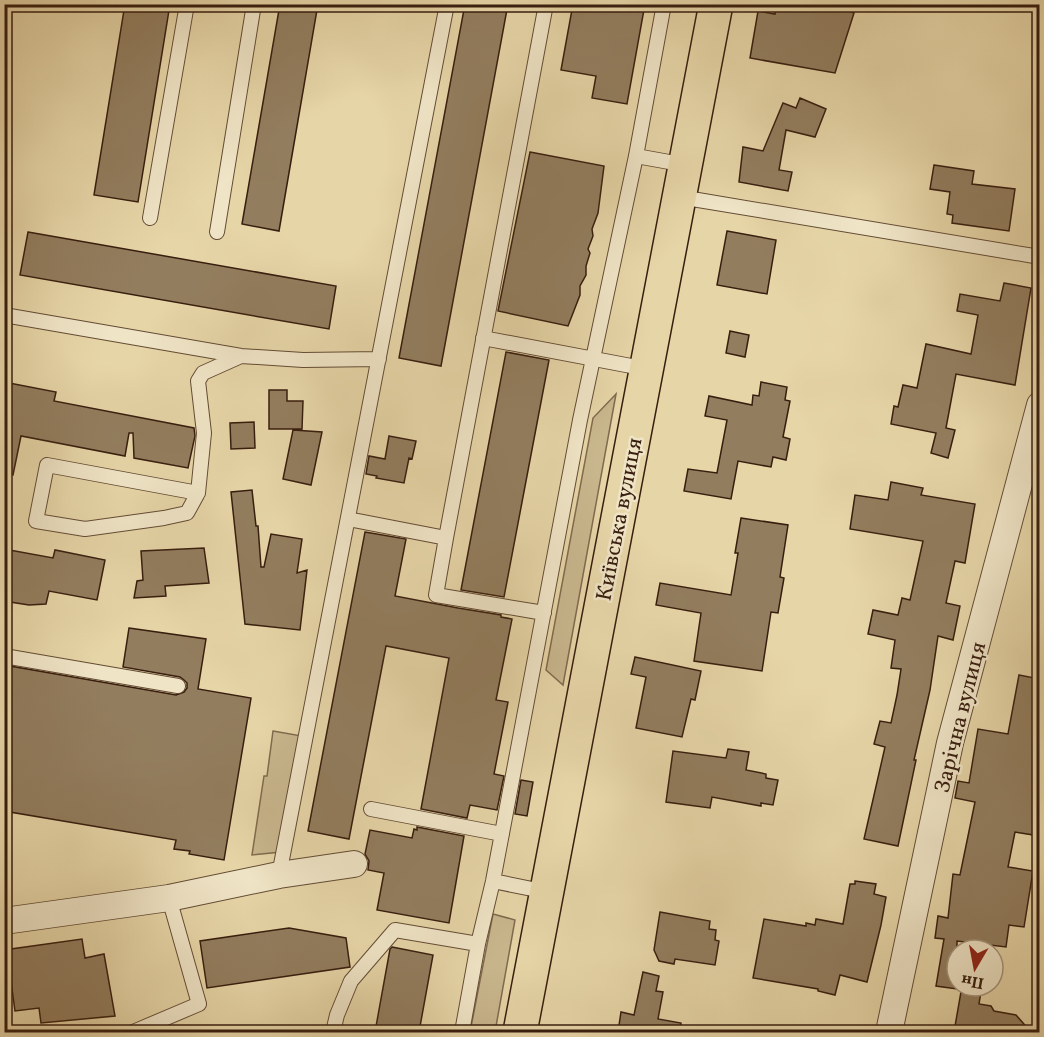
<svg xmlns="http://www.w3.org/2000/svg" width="1044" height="1037" font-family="Vollkorn,serif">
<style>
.green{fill:#c8b68d;stroke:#806a4e;stroke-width:1.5}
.building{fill:#927d5e;stroke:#381e0f;stroke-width:1.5}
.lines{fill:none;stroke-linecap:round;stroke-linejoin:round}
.service-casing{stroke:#644c35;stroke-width:16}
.minor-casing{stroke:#644c35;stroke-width:28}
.primary-casing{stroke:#381e0f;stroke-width:36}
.service{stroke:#efe4c6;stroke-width:14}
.minor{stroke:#efe4c6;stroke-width:26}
.primary{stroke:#e6d5a7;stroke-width:33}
.labels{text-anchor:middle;stroke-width:5;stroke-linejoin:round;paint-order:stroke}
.street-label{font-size:22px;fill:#381e0f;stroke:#efe4c6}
</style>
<rect width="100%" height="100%" fill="#e6d5a7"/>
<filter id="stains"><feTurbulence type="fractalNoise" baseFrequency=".00333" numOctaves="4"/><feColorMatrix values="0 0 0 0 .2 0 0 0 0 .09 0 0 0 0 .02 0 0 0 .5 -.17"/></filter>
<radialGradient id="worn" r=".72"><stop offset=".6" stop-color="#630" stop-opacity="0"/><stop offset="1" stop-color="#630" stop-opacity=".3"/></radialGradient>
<path class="green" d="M 616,394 L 563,685 L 546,670 L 593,418 Z
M 273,731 L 302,736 L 281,852 L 252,855 L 264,776 L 267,776 Z
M 493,914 L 515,920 L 495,1032 L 470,1032 Z"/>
<path class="building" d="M 125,4 L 170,4 L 138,202 L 94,195 Z
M 280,4 L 318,4 L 279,231 L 242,224 Z
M 465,4 L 508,4 L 441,366 L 399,358 Z
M 573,4 L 645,4 L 627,104 L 592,98 L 596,76 L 561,70 Z
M 776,4 L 827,4 L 854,13 L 835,73 L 750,58 L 758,11 L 775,14 Z
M 800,98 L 826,109 L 815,137 L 786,130 L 779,170 L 792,172 L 788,191 L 739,182 L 743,147 L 763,151 L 783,103 L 796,108 Z
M 530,152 L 604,166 L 598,213 L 592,229 L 593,236 L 588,249 L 590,253 L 586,266 L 586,275 L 580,286 L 580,295 L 568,326 L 498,311 Z
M 934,165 L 974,171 L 972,184 L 1015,189 L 1009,231 L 952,223 L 953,215 L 947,214 L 950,192 L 930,189 Z
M 727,231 L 776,240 L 767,294 L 717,285 Z
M 28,232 L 336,286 L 329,329 L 20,275 Z
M 1004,283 L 1031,288 L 1015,385 L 956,374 L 946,428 L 955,430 L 948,458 L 931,453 L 936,433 L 891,424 L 894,406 L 898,407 L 903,385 L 917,388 L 926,344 L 971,354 L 978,315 L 957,311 L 960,294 L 1000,301 Z
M 730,331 L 749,335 L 745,357 L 726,353 Z
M 506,352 L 549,360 L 504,597 L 461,590 Z
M 4,382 L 56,392 L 54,401 L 194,428 L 195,436 L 188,468 L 134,458 L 133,433 L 129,433 L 125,456 L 21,436 L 13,475 L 4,474 Z
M 761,382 L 787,387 L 785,400 L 790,401 L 783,437 L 790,439 L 786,460 L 773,457 L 771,467 L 738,461 L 731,499 L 684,491 L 688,469 L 717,473 L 727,420 L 705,416 L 709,396 L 752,405 L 753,395 L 759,396 Z
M 269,390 L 287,390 L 287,401 L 303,401 L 302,429 L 269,429 Z
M 254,422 L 255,448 L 231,449 L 230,423 Z
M 293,430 L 322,432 L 311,485 L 283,479 Z
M 389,436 L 416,441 L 412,459 L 409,458 L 404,483 L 376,478 L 377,476 L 366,474 L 369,456 L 385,459 Z
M 891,482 L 923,488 L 921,495 L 975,504 L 965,563 L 955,561 L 946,603 L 960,606 L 953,640 L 938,636 L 930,690 L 914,760 L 916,760 L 898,846 L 864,839 L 885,747 L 874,744 L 880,721 L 891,723 L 897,695 L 901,669 L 891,668 L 895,640 L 868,634 L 873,610 L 898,615 L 902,598 L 910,600 L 923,541 L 850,529 L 855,495 L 888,500 Z
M 252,490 L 256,526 L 258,526 L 261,567 L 264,567 L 271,534 L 302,539 L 297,573 L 307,570 L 300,630 L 245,624 L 231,492 Z
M 741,518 L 788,525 L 780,577 L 784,578 L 778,613 L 771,612 L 762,671 L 694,661 L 701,613 L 656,605 L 660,583 L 731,595 L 738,553 L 735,553 Z
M 365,532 L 406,539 L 395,596 L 458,608 L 501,615 L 501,617 L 512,619 L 496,700 L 508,702 L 494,774 L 504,776 L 497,810 L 470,805 L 467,818 L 421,809 L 449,658 L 386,646 L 349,839 L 308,831 Z
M 204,548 L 209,583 L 165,586 L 166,596 L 134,598 L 137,581 L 143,580 L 141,551 Z
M 4,549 L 53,558 L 55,550 L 105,560 L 97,600 L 49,591 L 46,604 L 29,605 L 4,601 Z
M 129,628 L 206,639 L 198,689 L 251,698 L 224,860 L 189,854 L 190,851 L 174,849 L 176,840 L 4,811 L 4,744 L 11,707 L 4,706 L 4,665 L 176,695 L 184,692 L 187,688 L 187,683 L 184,680 L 180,677 L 123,667 Z
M 635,657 L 701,671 L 695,700 L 691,699 L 682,737 L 636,728 L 646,677 L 631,674 Z
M 1019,675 L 1040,679 L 1040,836 L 1015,832 L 1008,867 L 1033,871 L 1024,927 L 1009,925 L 1006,947 L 957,941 L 957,989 L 936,986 L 944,939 L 935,938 L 938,916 L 948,918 L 953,874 L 960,875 L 975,802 L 955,798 L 958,781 L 969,783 L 978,729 L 1008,734 Z
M 728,749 L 749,752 L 746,770 L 766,774 L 766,778 L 778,780 L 773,805 L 761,803 L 761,806 L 712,797 L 710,808 L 666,802 L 673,751 L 726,758 Z
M 521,780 L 533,782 L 527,816 L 515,814 Z
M 417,827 L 464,836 L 449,923 L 377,910 L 384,873 L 368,870 L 369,861 L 365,854 L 370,830 L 412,838 L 414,829 L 417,830 Z
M 855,881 L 876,884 L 874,894 L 886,897 L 881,925 L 867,982 L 840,975 L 835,995 L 818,991 L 818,989 L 753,978 L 764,919 L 806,926 L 806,923 L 815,925 L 816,919 L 843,924 L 850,884 L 855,884 Z
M 660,912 L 710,921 L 709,929 L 716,930 L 715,940 L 719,941 L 715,965 L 675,959 L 674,964 L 659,961 L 654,950 Z
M 289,928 L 346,938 L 350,967 L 207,988 L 200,941 Z
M 82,939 L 85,958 L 104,954 L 115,1016 L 41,1023 L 39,1008 L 15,1011 L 10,974 L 4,975 L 4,950 Z
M 392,947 L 433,955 L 419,1032 L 375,1032 L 390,949 Z
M 643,972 L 659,976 L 656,991 L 663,992 L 658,1019 L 681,1023 L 680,1032 L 618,1032 L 621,1012 L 634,1015 Z
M 962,986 L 982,986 L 979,1004 L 991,1006 L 994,1011 L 1016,1015 L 1031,1032 L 954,1032 Z"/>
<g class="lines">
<defs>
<path id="service" d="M 636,156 L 686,165
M 680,197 L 1040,257
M 150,218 L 187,4
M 217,232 L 254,4
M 4,315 L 241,356 L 303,360 L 379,359
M 483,338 L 647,369
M 1021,476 L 1040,479
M 198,493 L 47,465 L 36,521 L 85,529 L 164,518 L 187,513 L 198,493 L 204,433 L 198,381 L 203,373 L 241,356
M 348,519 L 446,538 L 546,4
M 446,538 L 436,595 L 544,613
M 4,656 L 178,686
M 371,809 L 502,834
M 279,875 L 447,4
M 493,881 L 547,892
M 133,1032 L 199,1004 L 169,898
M 333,1032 L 337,1015 L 351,981 L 395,930 L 478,944
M 462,1032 L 478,944 L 493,881 L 580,420 L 636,156 L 664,4"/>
<path id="minor" d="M 4,921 L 169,898 L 279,875 L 354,864
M 889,1032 L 950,743 L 1040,405"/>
<path id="primary" d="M 520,1032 C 584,690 653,348 716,4"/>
</defs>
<use href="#service" class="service-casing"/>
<use href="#minor" class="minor-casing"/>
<use href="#primary" class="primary-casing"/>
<use href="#service" class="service"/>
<use href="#minor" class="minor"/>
<use href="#primary" class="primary"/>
</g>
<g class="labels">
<g class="street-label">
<text transform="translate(618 519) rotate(-79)" y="8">Київська вулиця</text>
<text transform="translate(959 717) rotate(-76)" y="8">Зарічна вулиця</text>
</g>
</g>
<rect width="1044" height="1037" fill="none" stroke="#e6d5a7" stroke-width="24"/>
<rect x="6" y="6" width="1032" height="1025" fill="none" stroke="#381e0f" stroke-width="3"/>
<rect x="12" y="12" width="1020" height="1013" fill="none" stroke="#381e0f" stroke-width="1.5"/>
<g transform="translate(975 968) rotate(190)"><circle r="28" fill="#efe4c6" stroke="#a6957d" stroke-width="1.5"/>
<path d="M0-4.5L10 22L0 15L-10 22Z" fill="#8f2418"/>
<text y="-9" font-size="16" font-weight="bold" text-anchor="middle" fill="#381e0f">Пн</text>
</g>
<rect width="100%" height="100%" filter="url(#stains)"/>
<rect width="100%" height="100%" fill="url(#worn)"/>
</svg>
